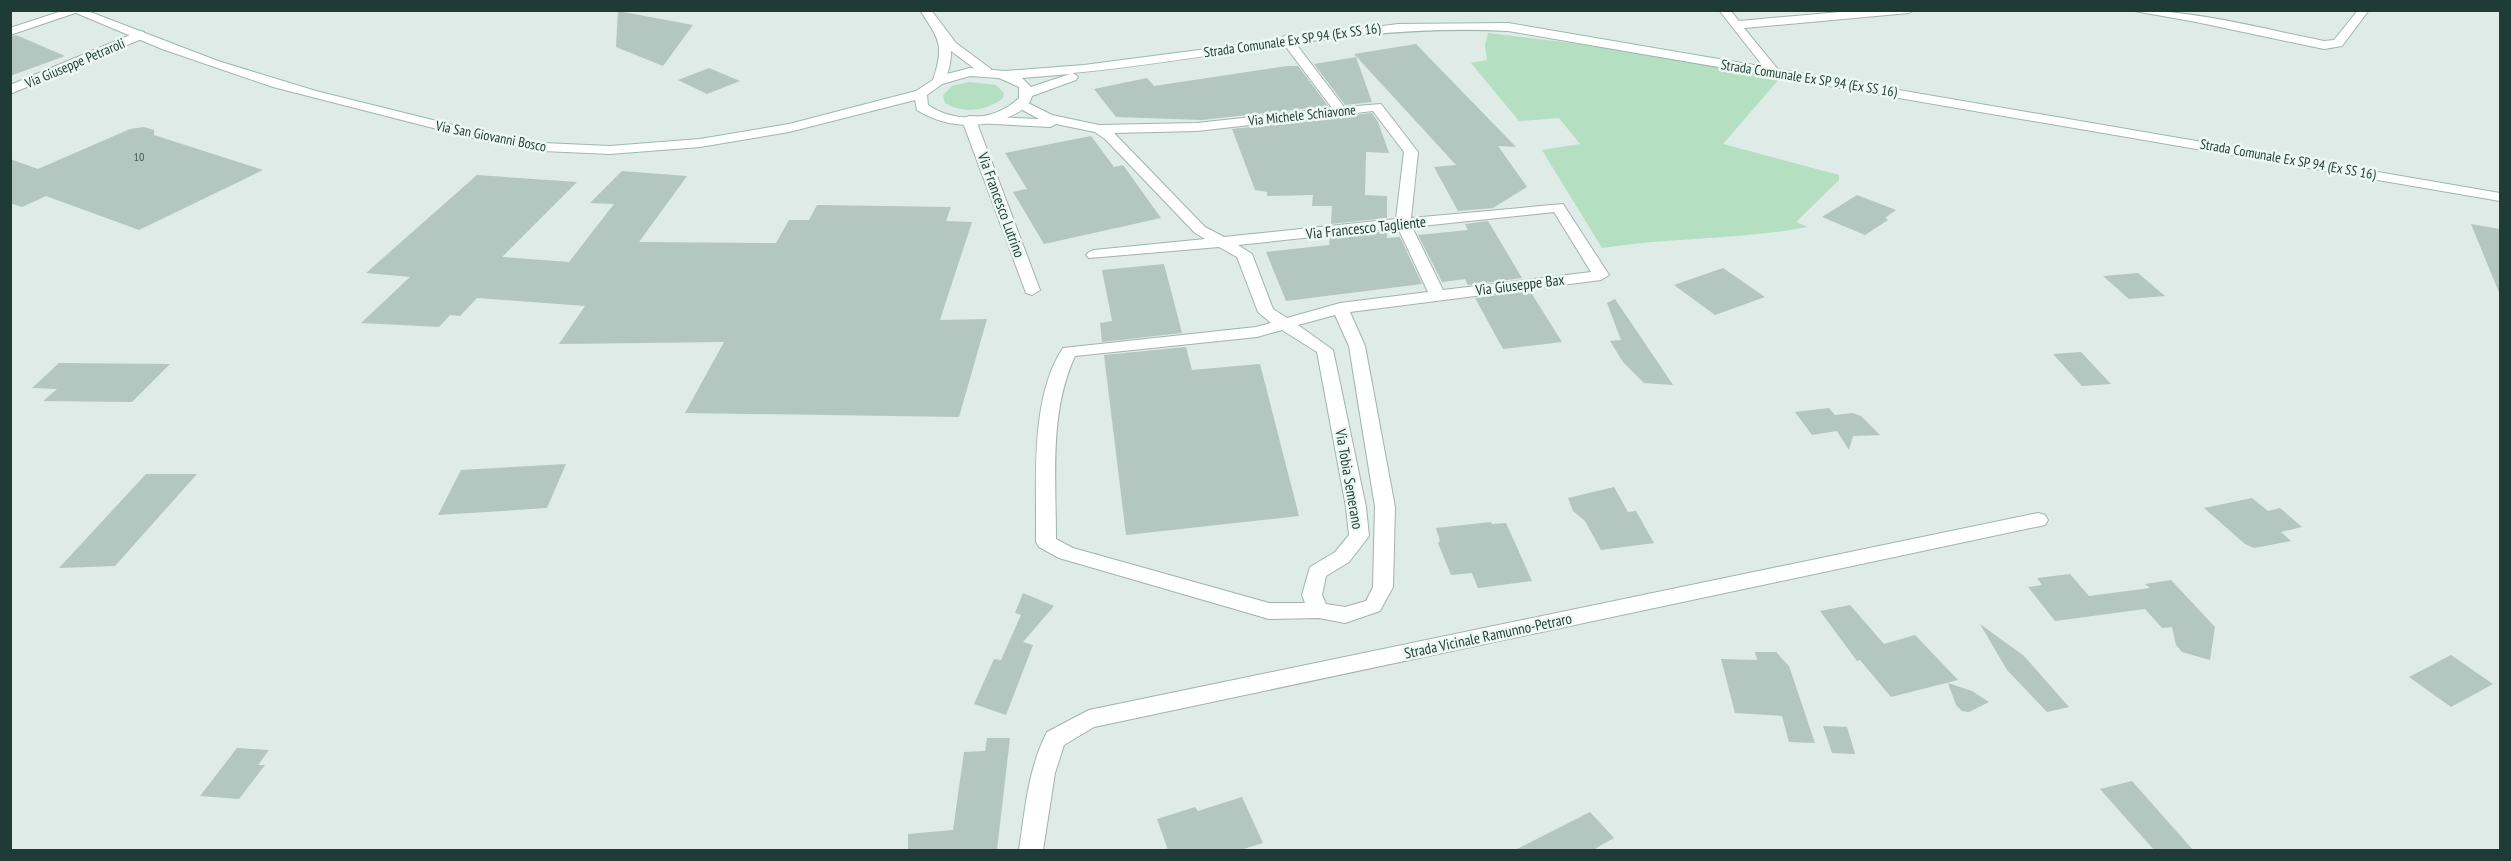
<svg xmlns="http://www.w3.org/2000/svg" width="2511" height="861" font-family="'PT Sans Narrow',sans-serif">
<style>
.green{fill:#b4dfc1}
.building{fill:#b3c6bf}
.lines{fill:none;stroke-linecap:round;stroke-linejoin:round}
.minor-casing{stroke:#a1b3ad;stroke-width:2}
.tertiary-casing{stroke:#a1b3ad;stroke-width:2}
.secondary-casing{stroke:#9cb8af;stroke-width:2}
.minor{fill:#fff;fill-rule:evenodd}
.tertiary{fill:#fff;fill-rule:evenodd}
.secondary{fill:#fff;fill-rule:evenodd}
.labels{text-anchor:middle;stroke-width:5;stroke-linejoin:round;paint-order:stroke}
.number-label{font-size:12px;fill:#435e58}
.far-street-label{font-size:14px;fill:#1e3c35;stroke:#eef8f3}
.street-label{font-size:15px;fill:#1e3c35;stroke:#eef8f3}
</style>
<rect width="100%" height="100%" fill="#deebe6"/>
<path class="green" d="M 1488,33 L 1579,44 L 1780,78 L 1723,144 L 1839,175 L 1839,180 L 1796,222 L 1808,227 C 1740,240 1670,237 1602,248 L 1542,150 L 1580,144 L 1559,118 L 1519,121 L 1471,63 L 1487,60 L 1485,45 Z
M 969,82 L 996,85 L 1004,93 L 1003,98 C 988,111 962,114 945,103 L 943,95 L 952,86 Z"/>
<path class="building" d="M 618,11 L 693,25 L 663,66 L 616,47 Z
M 16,35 L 65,56 L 10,76 L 10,37 Z
M 1416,44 L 1516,147 L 1498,146 L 1527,187 L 1493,208 L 1458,211 L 1434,167 L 1456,165 L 1354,54 Z
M 1356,57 L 1372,102 L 1345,105 L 1314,64 Z
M 1287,66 L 1298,66 L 1328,106 L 1202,120 L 1116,117 L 1094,89 L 1147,78 L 1154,86 Z
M 709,68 L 740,81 L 707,94 L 678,80 Z
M 1372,113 L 1378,122 L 1389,153 L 1366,152 L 1365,195 L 1387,196 L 1387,218 L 1331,224 L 1332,206 L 1312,206 L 1313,195 L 1267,196 L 1267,192 L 1255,190 L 1232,129 Z
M 144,127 L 154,130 L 154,135 L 263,170 L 139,230 L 46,196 L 22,207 L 10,203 L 10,159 L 38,169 L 130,129 Z
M 1091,136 L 1114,167 L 1123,165 L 1161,218 L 1044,244 L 1013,192 L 1027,189 L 1005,153 Z
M 622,171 L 687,176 L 639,242 L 776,243 L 789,220 L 809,220 L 817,205 L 951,207 L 946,221 L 972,222 L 940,320 L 987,319 L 959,417 L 685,413 L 724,342 L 559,344 L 585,306 L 477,298 L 460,316 L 450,315 L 439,327 L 361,323 L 410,277 L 366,273 L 477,175 L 577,182 L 502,257 L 569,262 L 614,204 L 590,203 Z
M 1857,195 L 1896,210 L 1885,218 L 1888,220 L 1865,235 L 1822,217 Z
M 1488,221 L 1522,278 L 1468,285 L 1465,279 L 1442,282 L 1418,235 L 1468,230 L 1465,224 Z
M 2471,224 L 2500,229 L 2500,295 Z
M 1387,231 L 1387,238 L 1400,237 L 1422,284 L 1286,301 L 1266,252 L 1329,245 L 1330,237 Z
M 1164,264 L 1182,333 L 1102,342 L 1100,323 L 1112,321 L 1102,270 Z
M 1723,268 L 1765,297 L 1715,315 L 1674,285 Z
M 2138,273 L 2165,296 L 2129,299 L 2103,276 Z
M 1530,291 L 1562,342 L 1503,349 L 1475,298 Z
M 1615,299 L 1673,385 L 1644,383 L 1623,362 L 1610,341 L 1621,340 L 1607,303 Z
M 1186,347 L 1192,370 L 1260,364 L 1299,516 L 1126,535 L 1104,355 Z
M 2081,352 L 2111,384 L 2082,386 L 2053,354 Z
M 59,363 L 170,364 L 132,402 L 43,401 L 57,389 L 32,388 Z
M 1829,408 L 1835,415 L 1853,413 L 1861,416 L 1880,435 L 1853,436 L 1849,450 L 1837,431 L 1812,435 L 1795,412 Z
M 566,464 L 547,508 L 438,515 L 461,470 Z
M 146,474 L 197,474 L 115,566 L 59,568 Z
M 1614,487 L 1628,512 L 1636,511 L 1654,543 L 1601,550 L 1585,521 L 1573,511 L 1568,498 Z
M 2252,498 L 2268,511 L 2280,508 L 2302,527 L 2281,532 L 2291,541 L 2254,548 L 2245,544 L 2204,508 Z
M 1491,522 L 1492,524 L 1506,523 L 1532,581 L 1478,588 L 1472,573 L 1451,575 L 1438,543 L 1440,541 L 1436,528 Z
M 2070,574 L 2089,596 L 2150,588 L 2145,584 L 2171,580 L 2215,627 L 2210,660 L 2182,652 L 2176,645 L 2172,627 L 2162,628 L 2145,609 L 2055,621 L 2028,587 L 2042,585 L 2037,578 Z
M 1023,593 L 1054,606 L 1023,642 L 1033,645 L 1006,715 L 974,704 L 994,659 L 1001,660 L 1021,615 L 1015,613 Z
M 1850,605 L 1884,644 L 1915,635 L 1958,680 L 1891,697 L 1860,660 L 1857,661 L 1820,611 Z
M 1980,624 L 2024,656 L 2069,707 L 2047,712 L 2007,670 Z
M 1755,652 L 1776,652 L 1789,666 L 1815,743 L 1789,742 L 1782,716 L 1735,713 L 1721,659 L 1757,660 Z
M 2451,655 L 2493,684 L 2451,707 L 2409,677 Z
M 1948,683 L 1972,691 L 1989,702 L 1969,712 L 1962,711 L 1956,705 Z
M 1823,726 L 1847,727 L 1855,754 L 1832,753 Z
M 987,738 L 1010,738 L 997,850 L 908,850 L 908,834 L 953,830 L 964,752 L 985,751 Z
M 237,748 L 269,750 L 258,765 L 265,765 L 239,799 L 200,796 Z
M 2132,781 L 2193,850 L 2154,850 L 2100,789 Z
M 1242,797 L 1263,843 L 1240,850 L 1168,850 L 1157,819 L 1195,807 L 1198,811 Z
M 1590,812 L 1614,838 L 1593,850 L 1515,850 Z"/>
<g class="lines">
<defs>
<path id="minor" d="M 65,10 L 81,11 L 10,35 L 10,28 Z
M 1719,10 L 1730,10 L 1739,21 L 1863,10 L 1914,10 L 1909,13 L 1744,28 L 1780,72 L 1774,76 L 1770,75 Z
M 2129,10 C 2195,10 2259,28 2324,41 L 2334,40 L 2358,10 L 2369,10 L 2342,46 L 2324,49 L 2196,22 Z
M 140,31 L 144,32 L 144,38 L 10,94 L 10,85 Z
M 1286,35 L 1290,36 L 1344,107 L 1381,104 L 1418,152 L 1411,218 L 1563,204 L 1609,275 L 1601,280 L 1350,312 L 1365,346 L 1395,507 L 1393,587 L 1380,611 L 1345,623 L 1319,618 L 1269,619 L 1059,558 L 1039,547 L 1036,542 C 1037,484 1029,399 1063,348 L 1256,327 L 1271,323 L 1258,312 L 1237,257 L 1219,247 L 1089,258 L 1086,255 L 1089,252 L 1094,250 L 1205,239 L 1195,233 L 1105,139 L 1095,132 L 1056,124 L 1050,127 L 977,123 L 1040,290 L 1032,295 L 1026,293 L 962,120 L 969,116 L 1039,119 L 1017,107 L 1017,101 L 1022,100 L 1052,115 L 1099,125 L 1197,123 L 1332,108 L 1280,39 ZM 1373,111 L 1404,152 L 1396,219 L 1224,237 L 1205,227 L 1114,133 L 1197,131 ZM 1554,212 L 1591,272 L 1443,290 L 1412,227 ZM 1398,228 L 1428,292 L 1340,303 L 1287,318 L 1273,309 L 1252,254 L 1238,245 ZM 1335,315 L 1349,346 L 1375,507 L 1373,587 L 1366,601 L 1345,607 L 1326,604 L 1322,595 L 1326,576 L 1349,562 L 1369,536 L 1366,507 L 1333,350 L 1298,325 ZM 1282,330 L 1317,352 L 1346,507 L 1349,535 L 1335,552 L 1310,567 L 1302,595 L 1305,603 L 1269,603 L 1073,548 L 1056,539 C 1056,479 1049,412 1075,356 L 1257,337 Z
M 2038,513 L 2045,515 L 2048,520 L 2045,525 L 1094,727 L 1064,745 L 1055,773 L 1043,850 L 1019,850 C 1025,810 1028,769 1047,732 L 1089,710 Z"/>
<path id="tertiary" d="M 920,10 L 931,10 L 956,43 L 991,69 L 991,75 L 983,75 L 951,51 C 951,62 949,73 943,83 L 935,83 L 933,80 C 945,44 939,40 920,10 Z"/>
<path id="secondary" d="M 69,10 L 85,10 L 218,61 L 316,91 L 501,137 L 543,143 L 610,146 L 700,139 L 789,124 L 916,91 L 939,76 L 970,68 L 1005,71 L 1084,65 L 1398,24 L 1508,23 L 2500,193 L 2500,201 L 1508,31 C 1361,23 1218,59 1073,73 L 1078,77 L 1076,80 L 1032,96 C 1031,103 1024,109 1017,113 C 986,130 947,129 917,110 L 915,100 L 789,132 L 700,147 L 610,154 L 543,151 L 480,140 L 273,87 L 162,49 ZM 1070,74 L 1031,87 L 1022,78 ZM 970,76 L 999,78 L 1019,87 L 1019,98 C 995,121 956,124 928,105 L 927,95 L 942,84 Z"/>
</defs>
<use href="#minor" class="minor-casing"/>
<use href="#tertiary" class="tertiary-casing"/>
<use href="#secondary" class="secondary-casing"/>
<use href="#minor" class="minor"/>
<use href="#tertiary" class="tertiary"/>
<use href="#secondary" class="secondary"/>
</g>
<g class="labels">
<g class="number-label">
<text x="139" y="161">10</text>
</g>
<g class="far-street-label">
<text transform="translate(1292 40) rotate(-8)" y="5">Strada Comunale Ex SP 94 (Ex SS 16)</text>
<text transform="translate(75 63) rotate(-23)" y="5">Via Giuseppe Petraroli</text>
<text transform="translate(1809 78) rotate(9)" y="5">Strada Comunale Ex SP 94 (Ex SS 16)</text>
<text transform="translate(1302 115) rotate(-6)" y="5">Via Michele Schiavone</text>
<text transform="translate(491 136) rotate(11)" y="5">Via San Giovanni Bosco</text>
<text transform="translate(2288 159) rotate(10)" y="5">Strada Comunale Ex SP 94 (Ex SS 16)</text>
</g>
<g class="street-label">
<text transform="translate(1001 205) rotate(70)" y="5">Via Francesco Lutrino</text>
<text transform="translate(1366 228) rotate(-6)" y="5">Via Francesco Tagliente</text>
<text transform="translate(1520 285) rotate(-7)" y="5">Via Giuseppe Bax</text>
<text transform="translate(1349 479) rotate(80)" y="5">Via Tobia Semerano</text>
<text transform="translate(1488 636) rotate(-12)" y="5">Strada Vicinale Ramunno-Petraro</text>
</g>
</g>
<rect width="2511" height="861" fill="none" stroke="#1e3c35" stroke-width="24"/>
</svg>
